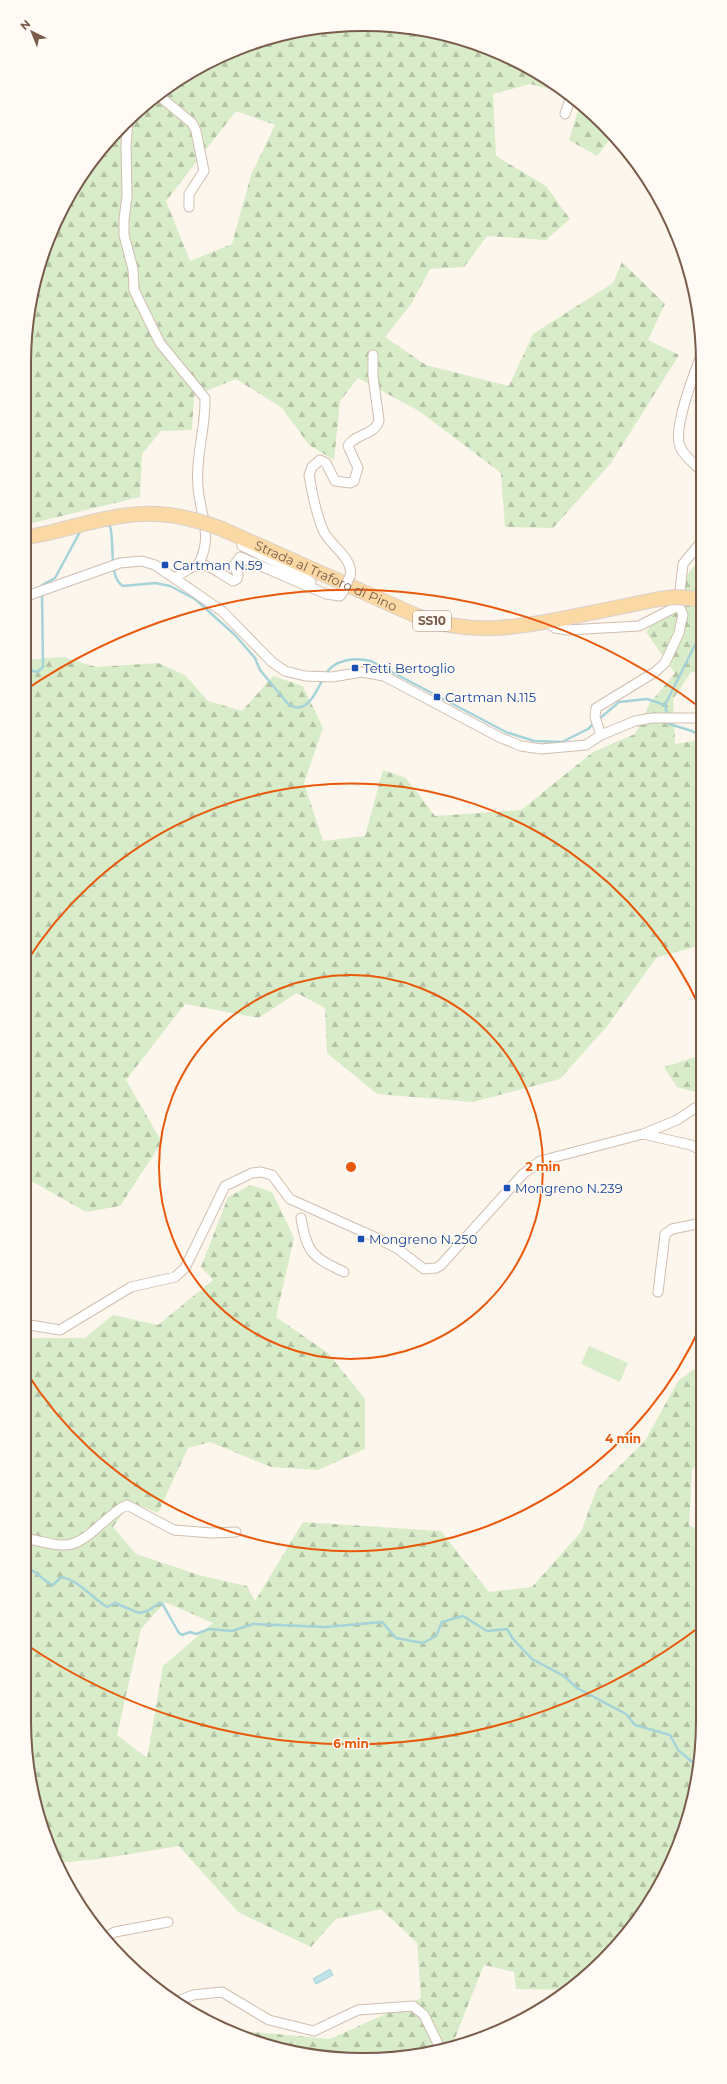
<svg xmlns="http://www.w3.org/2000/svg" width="727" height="2084" font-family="Montserrat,sans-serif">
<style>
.forest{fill:url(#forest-firs);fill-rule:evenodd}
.park{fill:#d8ecc9}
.water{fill:#bfe3e8;stroke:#a5d3da}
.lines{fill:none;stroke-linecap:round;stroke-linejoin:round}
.stream{stroke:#a5d3da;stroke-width:2.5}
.street-casing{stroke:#d1beb0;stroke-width:11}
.primary-casing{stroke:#dad1cd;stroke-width:16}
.street{stroke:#fff;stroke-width:9}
.primary{stroke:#fbd9a5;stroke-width:14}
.street-bridge-casing{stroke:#d1beb0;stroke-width:11;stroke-linecap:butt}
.primary-bridge-casing{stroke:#dad1cd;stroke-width:16;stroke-linecap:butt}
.street-bridge{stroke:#fff;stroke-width:9}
.primary-bridge{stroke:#fbd9a5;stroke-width:14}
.ring{fill:none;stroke:#e8590c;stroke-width:2}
.transit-dot{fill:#1a4fb4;stroke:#fffaf3;stroke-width:1.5}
.labels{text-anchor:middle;stroke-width:3;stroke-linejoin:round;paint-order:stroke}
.shield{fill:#fffaf3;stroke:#a28b7f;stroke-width:1}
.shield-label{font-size:12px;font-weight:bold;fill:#7a5c4d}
.transit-label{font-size:13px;fill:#164399;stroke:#fffaf3;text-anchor:start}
.street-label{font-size:13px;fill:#7a5c4d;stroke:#fffaf3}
.rim{fill:none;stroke:#7a5c4d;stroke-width:2}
.centre{fill:#e8590c;stroke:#fffaf3;stroke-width:2}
.ring-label{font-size:12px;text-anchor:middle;font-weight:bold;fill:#e8590c;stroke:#fffaf3;stroke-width:3;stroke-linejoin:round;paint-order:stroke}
</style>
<defs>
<pattern id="forest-firs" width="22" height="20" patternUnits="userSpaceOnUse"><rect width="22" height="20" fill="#d8ecc9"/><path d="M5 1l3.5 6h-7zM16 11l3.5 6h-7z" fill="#b4c2a5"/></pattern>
</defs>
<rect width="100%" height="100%" fill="#fdf6ec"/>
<path class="forest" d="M 385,25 L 451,36 L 533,70 L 561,92 L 530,84 L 493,94 L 496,156 L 546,186 L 570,219 L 546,240 L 487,236 L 464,267 L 430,269 L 411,304 L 385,337 L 426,365 L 509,386 L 533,334 L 613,283 L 622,262 L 665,304 L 648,340 L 679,355 L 611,463 L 553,528 L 505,527 L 501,473 L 419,411 L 358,378 L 340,401 L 334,460 L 309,445 L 282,408 L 236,379 L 194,396 L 192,430 L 161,431 L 142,454 L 140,497 L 24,525 L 24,364 L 36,276 L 59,214 L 94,157 L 139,108 L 194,70 L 254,42 L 319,27 ZM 236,111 L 275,125 L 251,175 L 232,244 L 190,261 L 166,201 Z
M 579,107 L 619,139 L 621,144 L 610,139 L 597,156 L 569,140 Z
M 701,556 L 701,672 L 691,672 L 673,699 L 675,744 L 701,740 L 701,945 L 656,958 L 608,1025 L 560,1079 L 473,1102 L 377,1094 L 327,1053 L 325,1008 L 297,993 L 258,1018 L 185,1004 L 126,1080 L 162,1142 L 120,1206 L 86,1212 L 24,1177 L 24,660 L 63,657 L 96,667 L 158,663 L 185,675 L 208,701 L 242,711 L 273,676 L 303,686 L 323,728 L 304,783 L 323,841 L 365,836 L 383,770 L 406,778 L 435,816 L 521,810 L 593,752 L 635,734 L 650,703 L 675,673 L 646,632 Z
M 702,1055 L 702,1094 L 677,1087 L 664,1067 Z
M 251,1185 L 272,1192 L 294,1238 L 276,1317 L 328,1353 L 365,1399 L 365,1449 L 318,1470 L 271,1467 L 210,1442 L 188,1448 L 158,1513 L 131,1502 L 113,1527 L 136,1554 L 202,1576 L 247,1586 L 255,1601 L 303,1522 L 441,1531 L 489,1592 L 532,1587 L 581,1532 L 597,1488 L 645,1441 L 678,1381 L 702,1363 L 702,1458 L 692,1470 L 689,1526 L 703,1530 L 703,1720 L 691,1808 L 646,1909 L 603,1961 L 568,1990 L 516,1989 L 514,1972 L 484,1965 L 451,2048 L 385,2059 L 319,2057 L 231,2030 L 330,2039 L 421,1998 L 417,1943 L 381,1909 L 336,1919 L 311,1947 L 238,1912 L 179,1846 L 99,1859 L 58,1863 L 50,1850 L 30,1787 L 24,1721 L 24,1338 L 85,1338 L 113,1315 L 158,1325 L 213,1280 L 201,1267 L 228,1197 ZM 165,1602 L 213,1623 L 163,1666 L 147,1758 L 117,1735 L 141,1629 Z"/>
<path class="park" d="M 589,1346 L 628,1363 L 620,1382 L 581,1364 Z"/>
<path class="water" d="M 330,1969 L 333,1975 L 316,1984 L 313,1979 Z"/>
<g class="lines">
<path class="stream" d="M 105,525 L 110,526 C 115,542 108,578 123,586 L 155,583 L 170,586 L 195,599 L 235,635 L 255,658 L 260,670 L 289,705 C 307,715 316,692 323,679
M 42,588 L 42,585 L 55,578 L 81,530
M 24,666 L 30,670 L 37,672 L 43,667 L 42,593
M 325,675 C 334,659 356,657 371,661 L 506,732 L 534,741 L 562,742 L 588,729 L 594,723
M 665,705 L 701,633
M 665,705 L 669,724 L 692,731 L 701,737
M 598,720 L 619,702 L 647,699 L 665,705
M 24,1567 C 35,1568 42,1581 53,1585 L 61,1577 C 79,1580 92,1598 107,1607 L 115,1603 L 139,1613 L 147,1611 L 160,1603 L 163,1605 L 179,1633 L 182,1635 L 190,1632 L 196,1634 L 209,1629 L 232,1631 L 253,1624 L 326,1627 L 382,1622 L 396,1638 L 423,1643 L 436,1636 L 442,1622 L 463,1616 L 487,1631 L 507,1629 L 513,1639 L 532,1659 L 564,1676 L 577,1688 L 626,1714 L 635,1725 L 670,1735 L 678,1750 L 697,1766"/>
<defs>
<path id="street" d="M 158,95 L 192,123 L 196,131 L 204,171 L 189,194 L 189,207
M 565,114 L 570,99
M 128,121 L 126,144 L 127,196 L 124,220 L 124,235 L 133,269 L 134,290 L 160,343 L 205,398 C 206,428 195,457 198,487 C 200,515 214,536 198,565
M 700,358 C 693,377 675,423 679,443 C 681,454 693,462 700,470
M 240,536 L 242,546 L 296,572 L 311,582
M 350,576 C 354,559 332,547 324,532 C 316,516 312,492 309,475 L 312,467 L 320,460 L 326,463 L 335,481 L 350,483 L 354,481 L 358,468 L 348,446 C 354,434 376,435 379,420 L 373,377 L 373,355
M 175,578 C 205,556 205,565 233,581 L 237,579 L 238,575 L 234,565 L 240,557 L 326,594 L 340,596 L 343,592
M 24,597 L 120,563 L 142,561 L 155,565 L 222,611 L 272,662 L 285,671 L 305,676 L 332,677 L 362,672 L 384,676 L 499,737 L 521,746 L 541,749 L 586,745 L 601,735 L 635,721 L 652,718 L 701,718
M 546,622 L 555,628 L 567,630 L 639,626 L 676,607 L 680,608
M 601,735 L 595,717 L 596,708 L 655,672 L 665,663 L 679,633 L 681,623 L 683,615 L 680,608 L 680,591 L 683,564 L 701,542
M 643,1134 L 691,1145 L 702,1151
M 301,1218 C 307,1254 313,1257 344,1272
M 658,1292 L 665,1234 L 672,1229 L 702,1223
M 24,1324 L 60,1330 L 131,1287 L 175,1277 L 185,1268 L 225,1186 L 252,1173 L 261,1172 L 272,1175 L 290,1199 L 379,1239 L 398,1249 L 424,1269 L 436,1268 L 441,1265 L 523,1174 L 540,1161 L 643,1134 L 677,1120 L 695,1108 L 702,1107
M 24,1538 C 62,1545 70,1554 100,1525 C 109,1518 117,1509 127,1505 L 174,1530 L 212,1533 L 236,1532
M 108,1944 L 109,1935 L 115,1932 L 168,1922
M 176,2002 L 193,1995 L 222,1992 L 269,2020 L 314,2031 L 358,2010 L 413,2006 L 424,2015 L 441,2050"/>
<g id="primary">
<path id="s1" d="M 222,529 L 417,616 C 471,636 516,628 571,617 C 600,611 629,605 659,599"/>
<path d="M 24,538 L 43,534"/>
</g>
</defs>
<use href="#street" class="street-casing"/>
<use href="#primary" class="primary-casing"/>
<use href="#street" class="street"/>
<use href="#primary" class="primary"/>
<defs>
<path id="street-bridge" d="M 343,592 L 350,576"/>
<path id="primary-bridge" d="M 43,534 C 79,526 119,512 157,514 C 180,515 201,521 222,529
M 659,599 L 675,597 L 701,599"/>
</defs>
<use href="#street-bridge" class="street-bridge-casing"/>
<use href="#primary-bridge" class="primary-bridge-casing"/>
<use href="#street-bridge" class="street-bridge"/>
<use href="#primary-bridge" class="primary-bridge"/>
</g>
<g class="ring">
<circle cx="351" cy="1167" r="192"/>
<path d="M702 1323A384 384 0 0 1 25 1370M25 964A384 384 0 0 1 700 1008"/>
<path d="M702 1625A577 577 0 0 1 24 1643M24 691A577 577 0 0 1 698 706"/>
</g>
<g class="transit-dot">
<rect x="161" y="561" width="8" height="8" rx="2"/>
<rect x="351" y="664" width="8" height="8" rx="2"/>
<rect x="433" y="693" width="8" height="8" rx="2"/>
<rect x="503" y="1184" width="8" height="8" rx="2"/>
<rect x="357" y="1235" width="8" height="8" rx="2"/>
</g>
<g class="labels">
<rect class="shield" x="413" y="611" width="38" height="20" rx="3"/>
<g class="shield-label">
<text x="432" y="625">SS10</text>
</g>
<g class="transit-label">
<text x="173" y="570">Cartman N.59</text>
<text x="363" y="673">Tetti Bertoglio</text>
<text x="445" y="702">Cartman N.115</text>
<text x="515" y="1193">Mongreno N.239</text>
<text x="369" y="1244">Mongreno N.250</text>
</g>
<g class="street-label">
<text dy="5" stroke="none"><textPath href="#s1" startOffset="114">Strada al Traforo di Pino</textPath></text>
</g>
</g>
<path d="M0 0H727V2084H0ZM363 31H364A332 332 0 0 1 696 363V1721A332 332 0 0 1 364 2053H363A332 332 0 0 1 31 1721V363A332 332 0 0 1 363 31Z" fill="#fffaf3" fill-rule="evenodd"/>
<path class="rim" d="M363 31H364A332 332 0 0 1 696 363V1721A332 332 0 0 1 364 2053H363A332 332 0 0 1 31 1721V363A332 332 0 0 1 363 31Z"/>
<circle cx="351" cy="1167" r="6" class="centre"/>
<g class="ring-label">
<text x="543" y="1171">2 min</text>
<text x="623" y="1443">4 min</text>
<text x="351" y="1748">6 min</text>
</g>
<g transform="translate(32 32) rotate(317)" stroke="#fffaf3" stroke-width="3" paint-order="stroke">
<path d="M0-3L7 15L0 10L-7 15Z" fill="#7a5c4d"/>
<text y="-6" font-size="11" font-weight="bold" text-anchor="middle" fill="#7a5c4d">N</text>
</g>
</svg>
